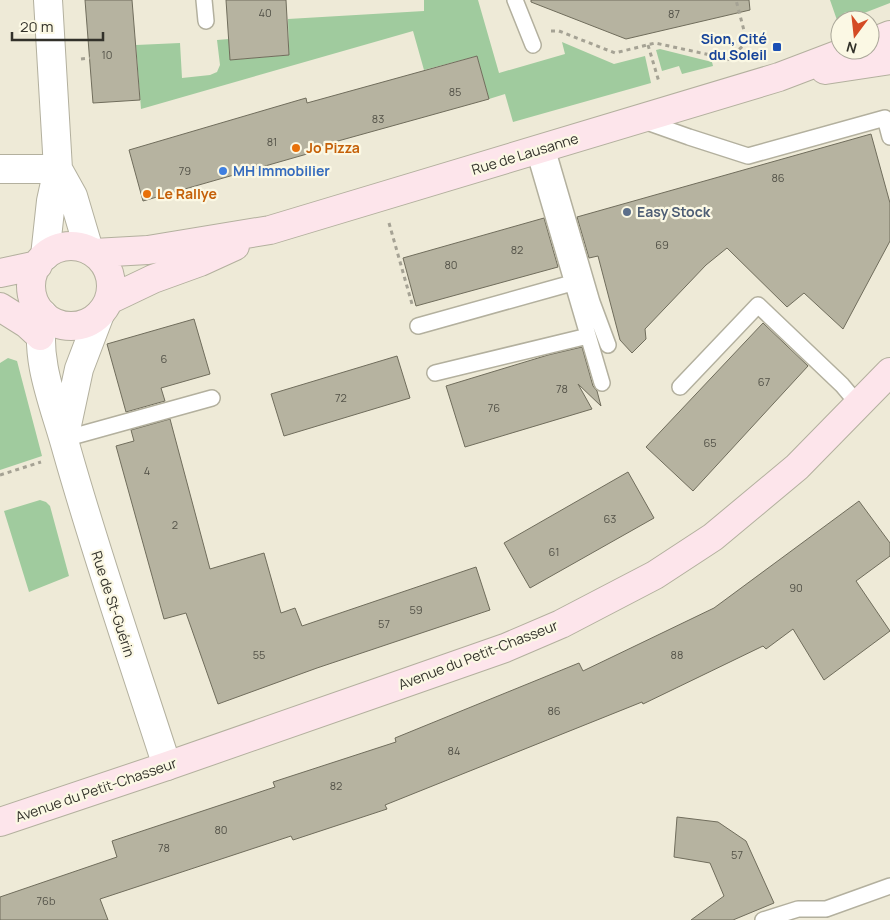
<svg xmlns="http://www.w3.org/2000/svg" width="890" height="920" font-family="Manrope,sans-serif">
<style>
.green{fill:#a0cb9e}
.building{fill:#b6b3a0;stroke:#706d5c}
.lines{fill:none;stroke-linecap:round;stroke-linejoin:round}
.lane-casing{stroke:#b3b09e;stroke-width:18}
.street-casing{stroke:#b3b09e;stroke-width:30}
.secondary-casing{stroke:#b3b09e;stroke-width:30}
.path{stroke:#a5a294;stroke-width:3;stroke-dasharray:4 4;stroke-linecap:butt}
.lane{stroke:#fff;stroke-width:15}
.street{stroke:#fff;stroke-width:28}
.secondary{stroke:#fde5eb;stroke-width:28}
.transit-dot{fill:#1a4fb4;stroke:#fbf8e4;stroke-width:2}
.food-dot{fill:#e8710a;stroke:#fbf8e4;stroke-width:2}
.shop-dot{fill:#3f7fe0;stroke:#fbf8e4;stroke-width:2}
.service-dot{fill:#5c6f8a;stroke:#fbf8e4;stroke-width:2}
.labels{text-anchor:middle;stroke-width:4.5;stroke-linejoin:round;paint-order:stroke}
.number-label{font-size:11px;fill:#535248}
.transit-label{font-size:14px;font-weight:bold;fill:#164399;stroke:#fbf8e4;text-anchor:end}
.food-label{font-size:14px;font-weight:bold;fill:#c56008;stroke:#fbf8e4;text-anchor:start}
.street-label{font-size:14px;fill:#32312a;stroke:#fbf8e4}
.shop-label{font-size:14px;font-weight:bold;fill:#366cbe;stroke:#fbf8e4;text-anchor:start}
.service-label{font-size:14px;font-weight:bold;fill:#4e5e75;stroke:#fbf8e4;text-anchor:start}
</style>
<rect width="100%" height="100%" fill="#eeead7"/>
<path class="green" d="M 424,0 L 478,0 L 499,73 L 565,54 L 562,42 L 614,64 L 645,56 L 651,83 L 513,122 L 505,94 L 489,99 L 477,56 L 424,70 L 413,31 L 141,109 L 136,45 L 180,43 L 182,78 L 210,75 L 217,72 L 220,65 L 217,40 L 229,39 L 230,60 L 289,55 L 288,19 L 424,11 Z
M 830,0 L 890,0 L 890,3 L 846,20 L 840,20 L 840,22 L 838,23 Z
M 660,49 L 712,62 L 713,66 L 682,74 L 679,66 L 662,71 L 656,50 Z
M 8,358 L 17,361 L 42,456 L 0,470 L 0,363 Z
M 40,500 L 46,502 L 50,506 L 69,576 L 29,592 L 4,511 Z"/>
<path class="building" d="M 85,0 L 132,0 L 140,100 L 93,103 Z
M 226,0 L 286,0 L 289,55 L 230,60 Z
M 531,0 L 749,0 L 750,10 L 626,39 L 531,2 Z
M 477,56 L 489,99 L 320,146 L 321,150 L 143,201 L 129,150 L 306,98 L 307,103 Z
M 871,134 L 890,203 L 890,241 L 843,329 L 804,293 L 787,307 L 727,248 L 706,265 L 645,329 L 646,339 L 632,353 L 620,340 L 598,256 L 589,258 L 577,217 Z
M 544,218 L 558,267 L 416,306 L 403,258 Z
M 194,319 L 210,374 L 161,388 L 165,401 L 126,412 L 107,344 Z
M 763,323 L 808,366 L 693,491 L 646,447 Z
M 582,347 L 593,386 L 597,391 L 601,406 L 578,384 L 592,409 L 465,447 L 446,386 L 548,355 Z
M 397,356 L 410,398 L 284,436 L 271,394 Z
M 170,419 L 210,569 L 264,553 L 281,613 L 295,608 L 302,626 L 476,567 L 490,610 L 317,668 L 218,704 L 186,613 L 164,619 L 116,446 L 134,441 L 131,430 Z
M 628,472 L 654,518 L 530,588 L 504,543 Z
M 859,501 L 890,543 L 890,556 L 856,581 L 890,631 L 824,680 L 793,629 L 766,649 L 763,646 L 643,704 L 642,702 L 385,805 L 387,809 L 293,840 L 291,836 L 100,899 L 108,920 L 0,920 L 0,897 L 117,857 L 112,841 L 275,787 L 273,782 L 396,742 L 395,738 L 579,663 L 583,671 L 714,608 Z
M 677,817 L 718,822 L 746,841 L 774,903 L 733,920 L 691,920 L 724,896 L 710,863 L 674,857 Z"/>
<g class="lines">
<defs>
<path id="lane" d="M 204,0 L 206,21
M 515,0 L 533,45
M 641,120 L 689,137 L 748,156 L 885,118 L 890,137
M 547,148 L 592,302 L 608,345
M 534,151 L 602,383
M 418,326 L 572,283
M 435,373 L 588,336
M 680,387 L 758,305 L 842,385 L 858,404
M 64,439 L 212,398
M 763,920 L 798,909 L 826,909 L 890,886"/>
<path id="street" d="M 0,169 L 58,169
M 58,169 L 73,196 L 89,250
M 45,256 L 51,201 L 58,169 L 48,0
M 43,314 C 34,361 55,406 67,451 C 97,557 133,661 167,766
M 64,439 L 79,369 L 100,314"/>
<path id="secondary" d="M 870,43 L 890,35
M 825,70 L 890,60
M31 286a40 40 0 1 1 80 0a40 40 0 1 1-80 0Z
M 94,253 L 148,250 L 270,230 L 779,77 L 850,50
M 0,273 L 38,265
M 109,300 L 153,279 L 200,262 L 235,246
M 0,307 L 27,324 L 40,336
M 0,822 L 167,766 L 382,691 L 505,648 L 561,624 L 655,575 L 713,537 L 797,467 L 890,372"/>
</defs>
<use href="#lane" class="lane-casing"/>
<use href="#street" class="street-casing"/>
<use href="#secondary" class="secondary-casing"/>
<path class="path" d="M 551,31 L 559,31 L 615,53 L 655,43 L 729,59
M 648,45 L 659,82
M 81,59 L 90,58
M 729,61 L 729,59 L 747,42 L 736,0
M 389,223 L 412,304
M 0,475 L 41,462"/>
<use href="#lane" class="lane"/>
<use href="#street" class="street"/>
<use href="#secondary" class="secondary"/>
</g>
<rect class="transit-dot" x="772" y="42" width="10" height="10" rx="2.5"/>
<g class="food-dot">
<circle cx="296" cy="148" r="5"/>
<circle cx="147" cy="194" r="5"/>
</g>
<circle class="shop-dot" cx="223" cy="171" r="5"/>
<circle class="service-dot" cx="627" cy="212" r="5"/>
<g class="labels">
<g class="number-label">
<text x="265" y="17">40</text>
<text x="674" y="18">87</text>
<text x="107" y="59">10</text>
<text x="455" y="96">85</text>
<text x="378" y="123">83</text>
<text x="272" y="146">81</text>
<text x="185" y="175">79</text>
<text x="778" y="182">86</text>
<text x="662" y="249">69</text>
<text x="517" y="254">82</text>
<text x="451" y="269">80</text>
<text x="164" y="363">6</text>
<text x="764" y="386">67</text>
<text x="562" y="393">78</text>
<text x="341" y="402">72</text>
<text x="494" y="412">76</text>
<text x="710" y="447">65</text>
<text x="147" y="475">4</text>
<text x="610" y="523">63</text>
<text x="175" y="529">2</text>
<text x="554" y="556">61</text>
<text x="796" y="592">90</text>
<text x="416" y="614">59</text>
<text x="384" y="628">57</text>
<text x="259" y="659">55</text>
<text x="677" y="659">88</text>
<text x="554" y="715">86</text>
<text x="454" y="755">84</text>
<text x="336" y="790">82</text>
<text x="221" y="834">80</text>
<text x="164" y="852">78</text>
<text x="737" y="859">57</text>
<text x="46" y="905">76b</text>
</g>
<g class="transit-label">
<text x="767" y="44">Sion, Cité<tspan x="767" dy="16">du Soleil</tspan></text>
</g>
<g class="food-label">
<text x="306" y="153">Jo Pizza</text>
<text x="157" y="199">Le Rallye</text>
</g>
<g class="street-label">
<text transform="translate(525 154) rotate(-17)" y="5">Rue de Lausanne</text>
<text transform="translate(113 604) rotate(72)" y="5">Rue de St-Guérin</text>
<text transform="translate(478 655) rotate(-21)" y="5">Avenue du Petit-Chasseur</text>
<text transform="translate(96 790) rotate(-19)" y="5">Avenue du Petit-Chasseur</text>
</g>
<g class="shop-label">
<text x="233" y="176">MH Immobilier</text>
</g>
<g class="service-label">
<text x="637" y="217">Easy Stock</text>
</g>
</g>
<g transform="translate(855 35) rotate(195)"><circle r="24" fill="#fbf8e4" stroke="#aba89a"/>
<path d="M0-4L9 19L0 12L-9 19Z" fill="#d44b25"/>
<text y="-8" font-size="14" font-weight="bold" text-anchor="middle" fill="#32312a">N</text>
</g>
<path d="M12 32v8h91v-8" fill="none" stroke="#32312a" stroke-width="2.5"/>
<text x="20" y="32" font-size="15" fill="#32312a" stroke="#fbf8e4" stroke-width="4" paint-order="stroke">20 m</text>
</svg>
